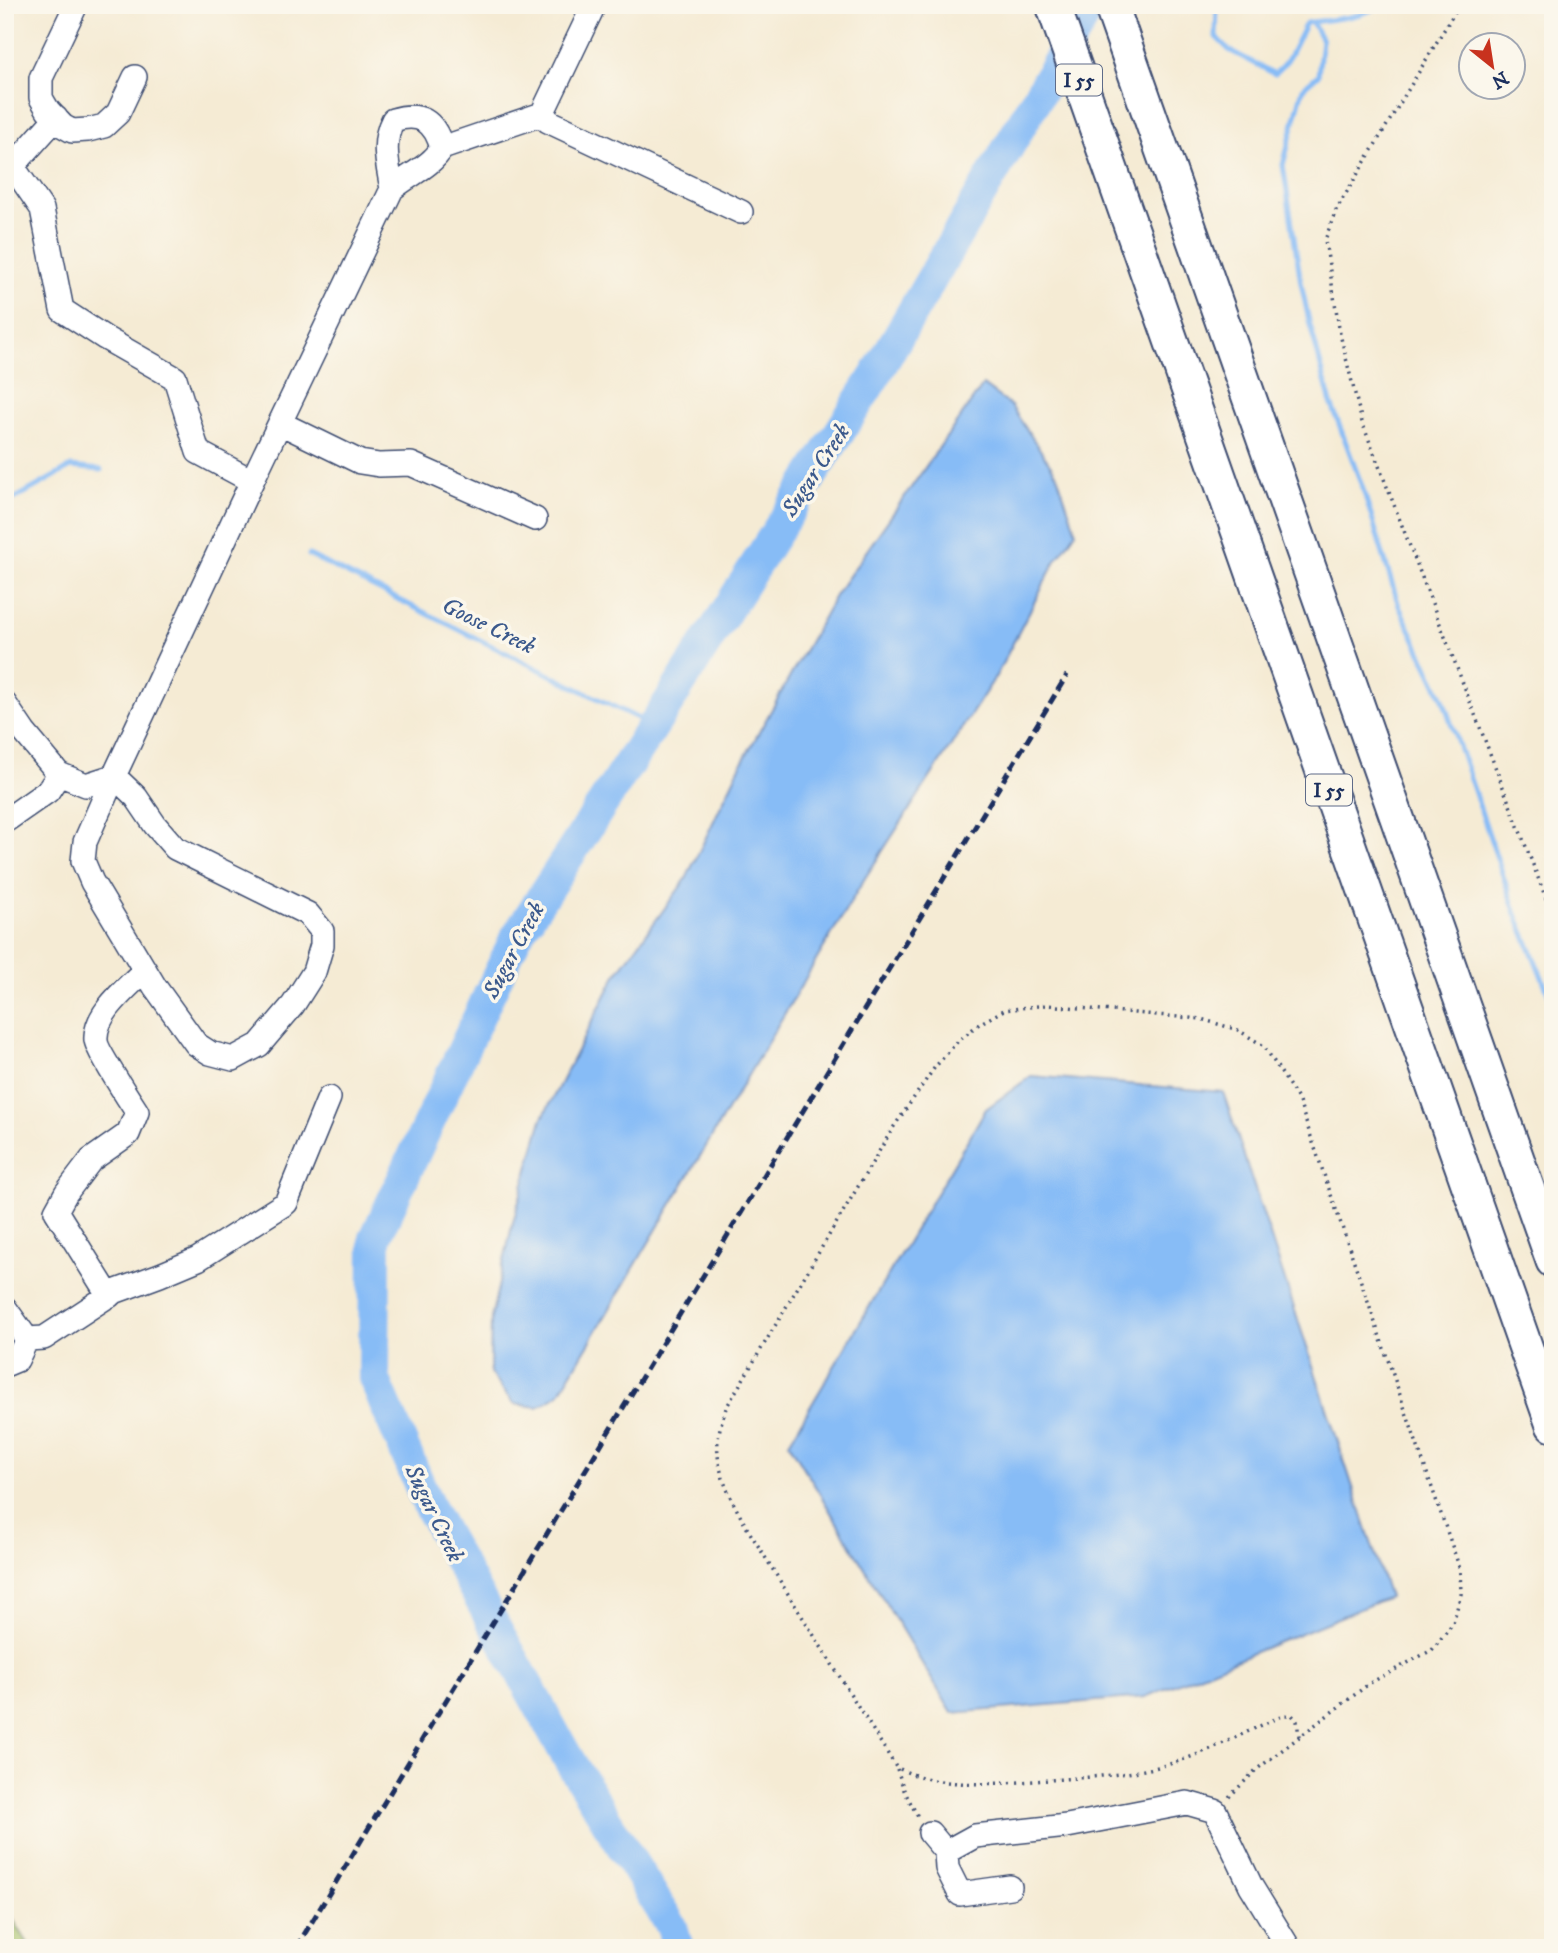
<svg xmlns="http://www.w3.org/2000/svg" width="1558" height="1953" font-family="'IM FELL DW Pica',serif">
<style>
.green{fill:#a4bf66;stroke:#607762;stroke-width:2}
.water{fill:#87bcf6;stroke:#5176aa;stroke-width:2}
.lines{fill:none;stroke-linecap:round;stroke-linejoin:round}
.stream{stroke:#87bcf6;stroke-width:5}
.river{stroke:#87bcf6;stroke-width:32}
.minor-casing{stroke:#3c4b70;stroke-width:26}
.highway-casing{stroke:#3c4b70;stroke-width:37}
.path{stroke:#3c4b70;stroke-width:3.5;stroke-dasharray:2 5;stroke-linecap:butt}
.minor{stroke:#fff;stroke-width:23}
.highway{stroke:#fff;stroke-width:33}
.rail{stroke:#1b2f5e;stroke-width:5;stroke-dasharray:10 5;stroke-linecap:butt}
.labels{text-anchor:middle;stroke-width:7;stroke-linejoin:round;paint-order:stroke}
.shield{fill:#fbf7ec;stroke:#5e6b89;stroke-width:2}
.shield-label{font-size:19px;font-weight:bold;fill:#1b2f5e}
.water-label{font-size:23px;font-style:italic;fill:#3b598c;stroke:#fbf7ec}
</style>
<rect width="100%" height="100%" fill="#fbf7ec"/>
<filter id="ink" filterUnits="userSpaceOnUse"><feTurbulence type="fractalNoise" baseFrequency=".0143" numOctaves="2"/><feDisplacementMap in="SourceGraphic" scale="14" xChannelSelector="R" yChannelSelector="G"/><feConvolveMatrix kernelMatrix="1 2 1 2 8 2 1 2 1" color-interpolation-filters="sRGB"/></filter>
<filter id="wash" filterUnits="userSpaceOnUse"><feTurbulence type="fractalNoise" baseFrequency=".00686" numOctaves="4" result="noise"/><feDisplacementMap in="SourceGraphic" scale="28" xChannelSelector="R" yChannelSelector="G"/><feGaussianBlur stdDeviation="1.57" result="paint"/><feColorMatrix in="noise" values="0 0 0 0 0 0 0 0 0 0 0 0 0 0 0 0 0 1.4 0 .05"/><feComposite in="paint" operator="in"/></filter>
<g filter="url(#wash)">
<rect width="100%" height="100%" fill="#f5ebd4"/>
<path class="green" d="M 5,1907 L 31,1948 L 5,1948 Z"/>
<path class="water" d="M 983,385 L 1011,406 L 1057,475 L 1076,532 L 1055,562 L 996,676 L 865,878 L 559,1394 L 538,1407 L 514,1404 L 490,1373 L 491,1318 L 512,1226 L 542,1119 L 616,975 L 686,879 L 739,768 L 835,596 Z
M 1031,1076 L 1223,1092 L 1389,1597 L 1145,1697 L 952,1713 L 789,1443 L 986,1109 Z"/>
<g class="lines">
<path class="stream" d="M 1217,5 L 1216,37 L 1229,50 L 1275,74 L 1288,59 L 1306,23 C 1330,19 1359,19 1381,5
M 1312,22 L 1322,40 L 1318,75 L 1303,88 L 1283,165 L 1301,283 L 1309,321 L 1330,400 L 1362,486 L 1399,606 L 1443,699 L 1516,914 L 1553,1004
M 5,504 L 71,467 L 101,470
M 309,555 L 653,726"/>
<path class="river" d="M 678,1948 L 672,1927 L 569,1760 L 429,1507 L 374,1378 L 375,1238 L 516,937 L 670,700 L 875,376 L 1091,5"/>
</g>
</g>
<g filter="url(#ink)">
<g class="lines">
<defs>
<path id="minor" d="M 76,5 L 41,78 L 41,98 L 48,110 L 63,126 L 72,131 L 88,130 L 104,126 L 118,113 L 135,77
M 542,114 L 548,121 L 741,212
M 5,155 L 42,209 L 62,310 L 105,338 L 175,378 L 198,452 L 252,481 L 114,776 L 85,842 L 83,861 L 92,882 L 155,987 L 196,1044 L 210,1053 L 233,1059 L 259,1045 L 293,1005 L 314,972 L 322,945 L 322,931 L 308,914 L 175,848 L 155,825 L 136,797 L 114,776
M 13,166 L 56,118
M 392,189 C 388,165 381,143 393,120 C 420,112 434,120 442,148
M 280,423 L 360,462 L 379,465 L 411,464 L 535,519
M 252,481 L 392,189 C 408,175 431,167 442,148 L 542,114 L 594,5
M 5,704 L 24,732 L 59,774 L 86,785 L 114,776
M 5,821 L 48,791 L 59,774
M 109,1296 L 56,1211 L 66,1193 L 91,1160 L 128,1134 L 137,1112 C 130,1101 96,1049 96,1040 C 94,1014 127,988 145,970
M 5,1308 L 27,1339 L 44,1338 L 114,1292 L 160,1275 L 198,1259 L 286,1203 L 329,1098
M 5,1365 L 17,1360 L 27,1339
M 930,1833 L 946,1852
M 1010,1887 L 960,1894 L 947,1868 L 946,1852 L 975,1836 L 1067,1826 L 1187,1803 L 1215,1811 L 1251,1886 L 1289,1948"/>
<path id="highway" d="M 1053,5 L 1553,1425
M 1111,5 L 1553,1261"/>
</defs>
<use href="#minor" class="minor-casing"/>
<use href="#highway" class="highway-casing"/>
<path class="path" d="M 1459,5 L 1336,210 L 1325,240 L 1340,334 L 1362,422 L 1547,901 L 1553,911
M 897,1769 L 904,1790 L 919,1819
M 1229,1797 L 1256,1770 L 1370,1683 L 1432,1650 L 1453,1623 L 1461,1594 L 1460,1569 L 1298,1099 L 1264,1046 L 1238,1030 L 1201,1019 L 1046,1005 L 1004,1010 L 979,1024 L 958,1041 L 935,1067 L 893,1128 L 726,1408 C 723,1418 719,1429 718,1440 C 715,1472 732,1501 747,1528 L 896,1767 C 942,1791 1000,1783 1049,1780 C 1092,1777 1135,1775 1176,1762 C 1214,1750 1248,1730 1285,1715 L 1292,1715 L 1297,1721 L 1299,1736"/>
<use href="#minor" class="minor"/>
<use href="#highway" class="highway"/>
<path class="rail" d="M 296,1948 L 1067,675"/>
</g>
</g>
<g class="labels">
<g class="shield">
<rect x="1056" y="64.5" width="46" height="31" rx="5"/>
<rect x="1306" y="774.5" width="46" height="31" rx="5"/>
</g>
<g class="shield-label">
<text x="1079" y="87">I 55</text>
<text x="1329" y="797">I 55</text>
</g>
<g class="water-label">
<text transform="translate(815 470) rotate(-57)" y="8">Sugar Creek</text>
<text transform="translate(489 625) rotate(26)" y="8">Goose Creek</text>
<text transform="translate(513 950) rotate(-62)" y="8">Sugar Creek</text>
<text transform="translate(435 1513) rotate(64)" y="8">Sugar Creek</text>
</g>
</g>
<rect width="1558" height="1953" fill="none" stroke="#fbf7ec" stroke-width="28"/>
<g transform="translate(1492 66) rotate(150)"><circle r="33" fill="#fbf7ec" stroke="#a1a7b3" stroke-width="2"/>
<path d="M0-5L12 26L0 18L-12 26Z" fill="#c8321e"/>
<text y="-10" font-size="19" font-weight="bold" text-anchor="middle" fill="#1b2f5e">N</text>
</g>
</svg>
